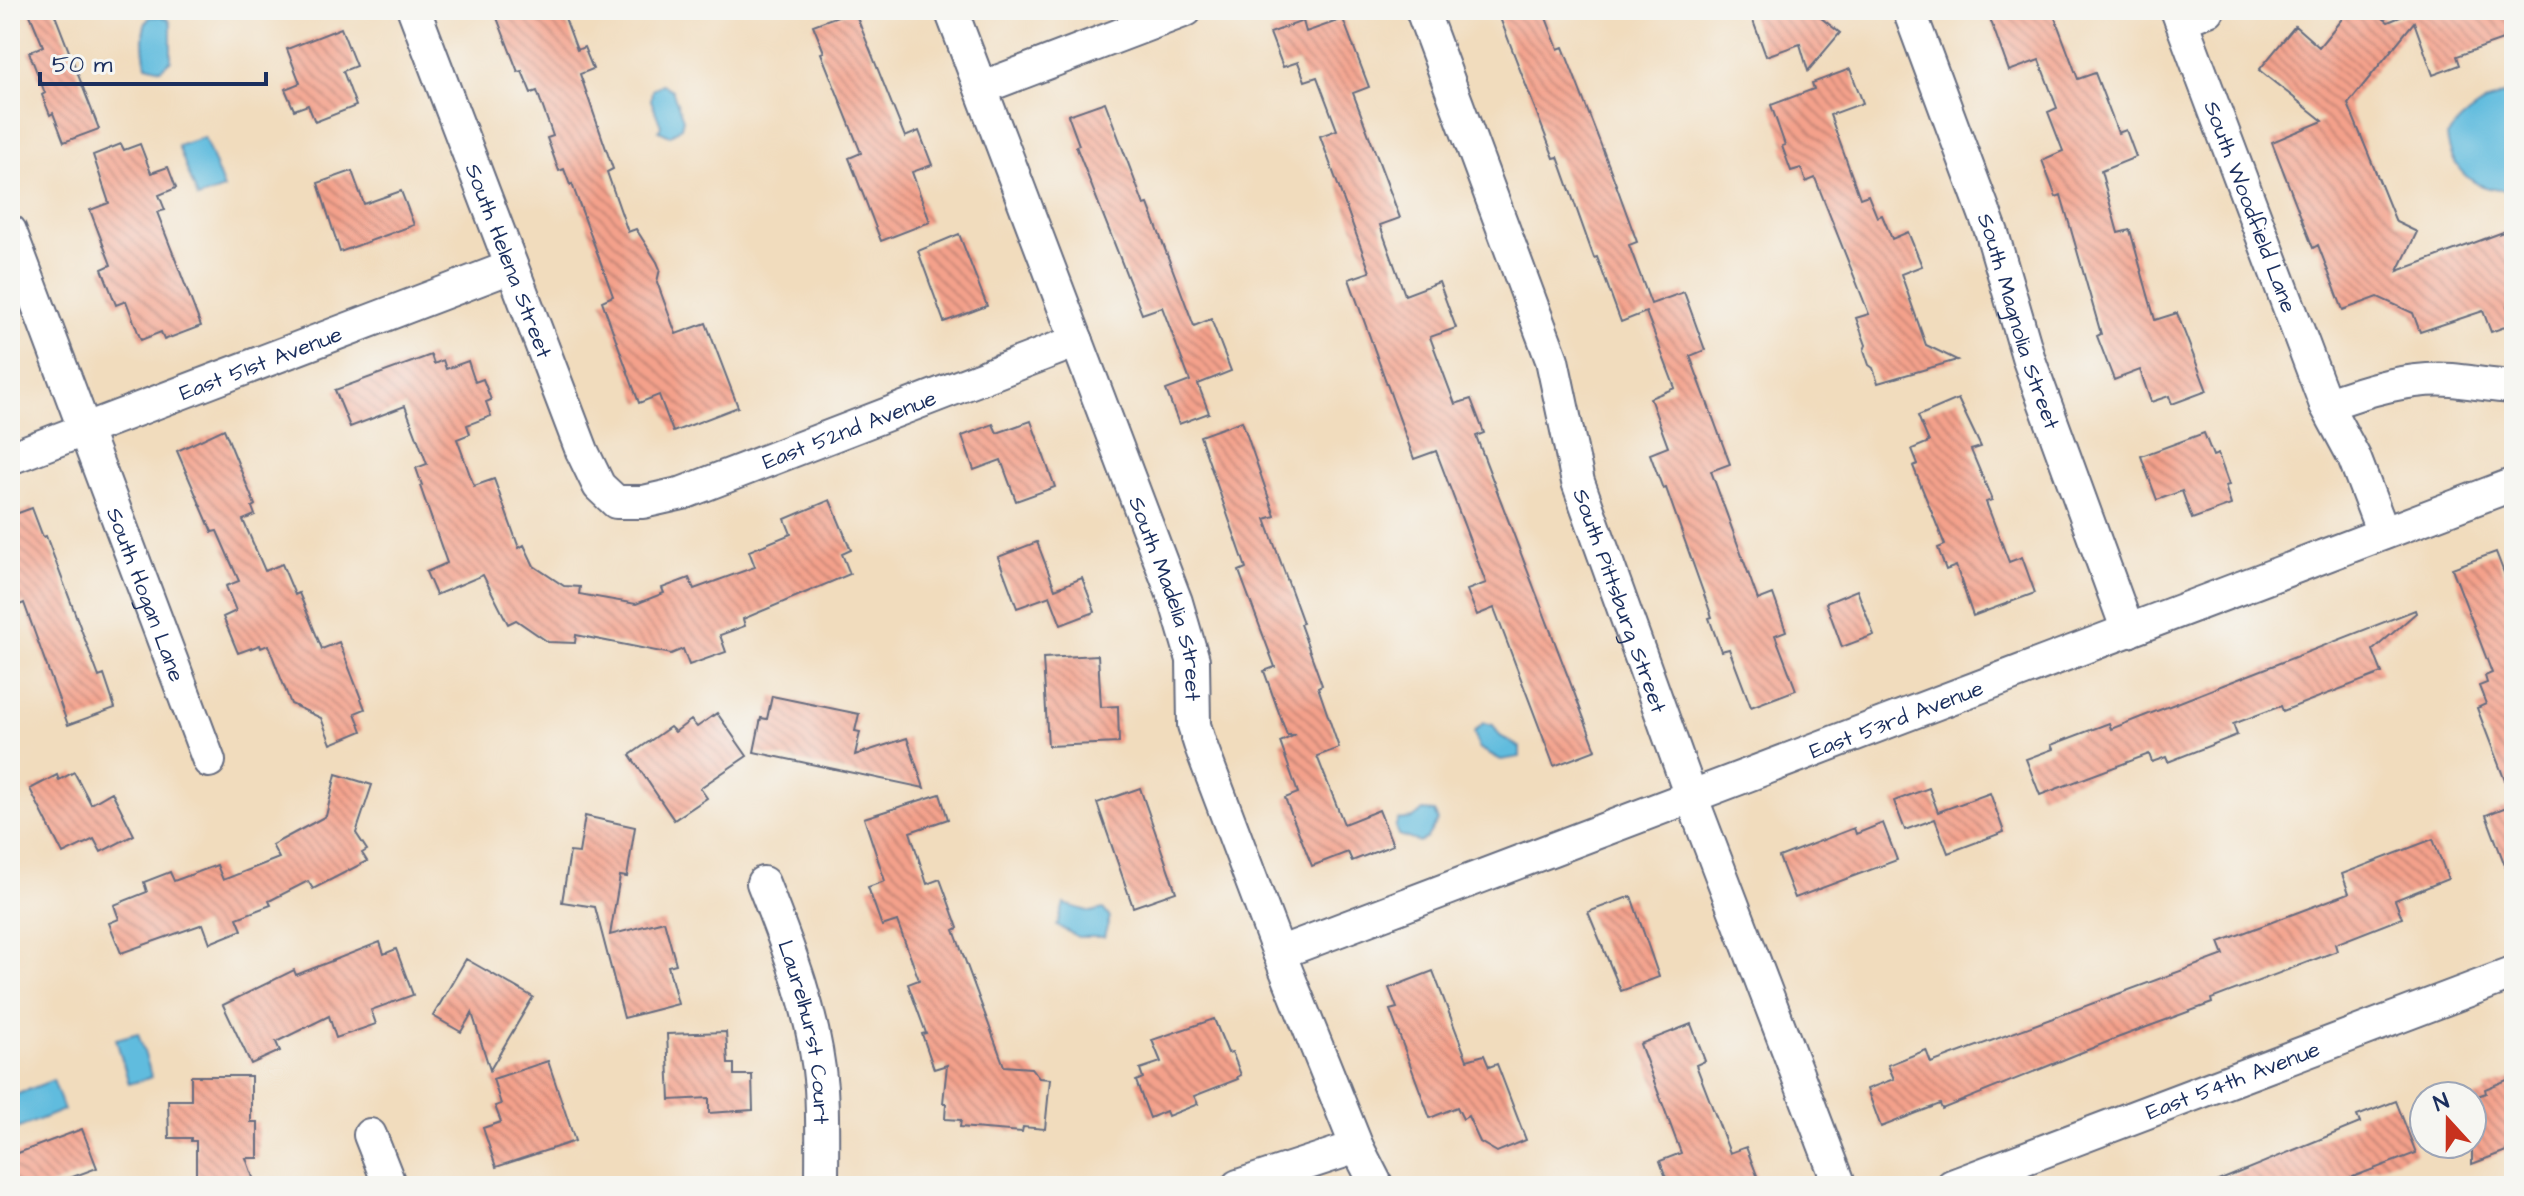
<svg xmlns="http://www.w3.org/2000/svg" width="2524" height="1196" font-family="'Architects Daughter',sans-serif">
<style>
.water{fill:#60bcde;stroke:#3e769e;stroke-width:2}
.building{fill:url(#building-back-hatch)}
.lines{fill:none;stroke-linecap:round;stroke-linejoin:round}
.minor-casing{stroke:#666c7f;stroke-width:36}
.minor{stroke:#fff;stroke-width:32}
.labels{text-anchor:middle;stroke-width:7;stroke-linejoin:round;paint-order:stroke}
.street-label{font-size:22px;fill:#1b2f5e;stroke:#f6f6f2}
</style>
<defs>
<pattern id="building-back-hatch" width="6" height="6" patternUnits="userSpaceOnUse" patternTransform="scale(2)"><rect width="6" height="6" fill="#f4a18b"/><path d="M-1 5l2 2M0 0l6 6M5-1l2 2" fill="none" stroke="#c58475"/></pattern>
</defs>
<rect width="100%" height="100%" fill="#f6f6f2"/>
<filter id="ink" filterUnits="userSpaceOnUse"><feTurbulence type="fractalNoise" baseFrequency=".0125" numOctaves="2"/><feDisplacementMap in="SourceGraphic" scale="16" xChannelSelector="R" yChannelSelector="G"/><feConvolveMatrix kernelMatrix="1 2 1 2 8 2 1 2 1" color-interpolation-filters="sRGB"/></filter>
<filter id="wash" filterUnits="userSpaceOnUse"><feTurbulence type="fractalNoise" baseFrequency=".006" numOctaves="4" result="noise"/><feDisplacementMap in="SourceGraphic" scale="32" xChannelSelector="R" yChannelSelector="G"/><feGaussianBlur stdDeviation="1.8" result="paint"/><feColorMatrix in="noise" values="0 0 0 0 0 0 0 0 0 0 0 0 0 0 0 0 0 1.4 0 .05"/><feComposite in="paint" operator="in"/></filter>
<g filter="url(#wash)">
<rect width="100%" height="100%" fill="#f1dcbd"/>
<path class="water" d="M 161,16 L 169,20 L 171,25 L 171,60 L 161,69 L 146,65 C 143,51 140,27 150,17 Z
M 662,84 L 672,90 L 683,119 L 681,127 L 670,136 L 659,131 L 661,126 L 651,100 L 652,90 Z
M 2514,89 L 2514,190 C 2478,193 2451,173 2447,136 C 2465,112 2486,101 2514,89 Z
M 204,137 L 224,189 L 198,198 L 178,146 Z
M 1483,723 L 1493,725 L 1500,736 L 1520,747 L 1520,757 L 1501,760 L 1479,748 L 1474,732 Z
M 1423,811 L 1434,812 L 1438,820 L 1426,839 L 1419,842 L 1398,835 L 1395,827 L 1398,820 L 1413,818 Z
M 1064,904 L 1091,912 L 1103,909 L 1110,917 L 1104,937 L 1078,937 L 1057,926 Z
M 138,1033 L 152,1077 L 129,1084 L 116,1039 Z
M 53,1080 L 64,1110 L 14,1130 L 10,1120 L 10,1097 Z"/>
<g id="blocks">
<path class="building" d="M 28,10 L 53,10 L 99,129 L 64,142 L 53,113 L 50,115 L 42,95 L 45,93 L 29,52 L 43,46 Z
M 494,10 L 562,10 L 577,50 L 584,47 L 593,69 L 580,74 L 613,169 L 607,172 L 628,232 L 636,229 L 657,262 L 660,269 L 657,282 L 676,334 L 706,323 L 738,407 L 673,432 L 659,395 L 639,403 L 602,301 L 613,296 L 572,184 L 570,185 L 564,169 L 559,171 L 547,138 L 553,136 L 537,91 L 531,93 L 522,71 L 518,72 Z
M 854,10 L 905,137 L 919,131 L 932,165 L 912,172 L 930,222 L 881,241 L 849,158 L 861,153 L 821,53 L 824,52 L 813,25 Z
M 1497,10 L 1543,10 L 1558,49 L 1563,47 L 1611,171 L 1637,242 L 1629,245 L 1651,304 L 1684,292 L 1705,350 L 1690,356 L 1730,464 L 1711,471 L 1758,600 L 1773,594 L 1786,631 L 1775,635 L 1796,690 L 1751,707 L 1729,649 L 1721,651 L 1709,618 L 1712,617 L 1666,488 L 1663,489 L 1650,454 L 1668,447 L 1650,398 L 1675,388 L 1646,312 L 1621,322 L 1597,257 L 1594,258 L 1558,157 L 1554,158 Z
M 1749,10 L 1811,10 L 1840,33 L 1808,71 L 1800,44 L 1766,56 Z
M 1987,10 L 2052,10 L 2078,79 L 2095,73 L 2118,133 L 2126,130 L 2136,157 L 2101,171 L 2118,233 L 2130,230 L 2155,320 L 2177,313 L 2207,391 L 2172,404 L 2169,396 L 2151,402 L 2140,370 L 2114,380 L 2097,336 L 2101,334 L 2061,195 L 2056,197 L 2042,160 L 2063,151 L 2048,112 L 2057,108 L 2039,60 L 2009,71 Z
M 2349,10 L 2373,10 L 2388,22 L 2410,13 L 2409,10 L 2514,10 L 2514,36 L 2457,56 L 2460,65 L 2433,75 L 2414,22 L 2348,104 L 2396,222 L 2417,232 L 2398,271 L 2514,228 L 2514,303 L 2507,306 L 2513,324 L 2491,332 L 2483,311 L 2420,332 L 2413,313 L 2378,297 L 2343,310 L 2318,245 L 2313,248 L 2272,142 L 2323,121 L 2259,70 L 2295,26 L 2319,47 Z
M 1343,19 L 1369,87 L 1353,93 L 1400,218 L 1380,225 L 1405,295 L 1439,282 L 1456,328 L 1430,337 L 1455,404 L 1471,399 L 1484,433 L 1476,436 L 1596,750 L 1554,766 L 1494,608 L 1477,615 L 1467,590 L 1486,583 L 1436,451 L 1414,459 L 1349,279 L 1370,272 L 1320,136 L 1337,130 L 1317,77 L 1305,81 L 1298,62 L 1283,67 L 1270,33 L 1303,21 L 1306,32 Z
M 341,28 L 356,66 L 343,71 L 356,106 L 315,122 L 308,105 L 294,110 L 285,89 L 300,83 L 287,49 Z
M 1850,69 L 1863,103 L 1830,115 L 1860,198 L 1868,195 L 1877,217 L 1882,215 L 1892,239 L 1908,232 L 1922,266 L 1901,274 L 1926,345 L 1957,360 L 1878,383 L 1873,368 L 1869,365 L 1864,350 L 1866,345 L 1856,318 L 1869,314 L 1815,178 L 1806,182 L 1801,168 L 1791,171 L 1782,146 L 1785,145 L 1771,105 L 1814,89 L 1812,83 Z
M 1105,102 L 1144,205 L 1148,204 L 1194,326 L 1211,319 L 1231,371 L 1198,384 L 1209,413 L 1179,424 L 1166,390 L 1190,381 L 1162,307 L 1142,314 L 1076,146 L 1079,145 L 1068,115 Z
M 121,144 L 124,150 L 140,144 L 151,173 L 168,167 L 176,188 L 159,195 L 165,210 L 157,212 L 201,326 L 164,340 L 161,332 L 141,340 L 126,301 L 116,305 L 102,269 L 111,265 L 90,210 L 109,203 L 93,155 Z
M 352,171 L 364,204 L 401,191 L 414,225 L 340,252 L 318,183 Z
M 959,234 L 987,306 L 944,322 L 918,251 Z
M 431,355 L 434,364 L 443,360 L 446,369 L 468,361 L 475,382 L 483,379 L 491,400 L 486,402 L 491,416 L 467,425 L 470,434 L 457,439 L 474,486 L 494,479 L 519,548 L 524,545 L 534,566 L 564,586 L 580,587 L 579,594 L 636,604 L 664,593 L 662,588 L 689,578 L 694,589 L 755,567 L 749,551 L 791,534 L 785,519 L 830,500 L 851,550 L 842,554 L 850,574 L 743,619 L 745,626 L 720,635 L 726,652 L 689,665 L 683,649 L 671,654 L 576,635 L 575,643 L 548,642 L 516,620 L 508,624 L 483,575 L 436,595 L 426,572 L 447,563 L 420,486 L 422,485 L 416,468 L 427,464 L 405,406 L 350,427 L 335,390 Z
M 1958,399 L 1981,447 L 1971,450 L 1992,500 L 1986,502 L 2009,562 L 2022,557 L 2035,593 L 1973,616 L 1956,566 L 1946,570 L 1938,548 L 1945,545 L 1913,466 L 1918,464 L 1912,449 L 1929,442 L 1918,416 Z
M 1031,421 L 1055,487 L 1016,501 L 1001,460 L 974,470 L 962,436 L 993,424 L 997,433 Z
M 1242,421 L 1275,516 L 1265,519 L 1303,623 L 1300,624 L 1322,685 L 1318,687 L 1339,748 L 1317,756 L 1344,824 L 1379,810 L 1393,845 L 1352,861 L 1348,852 L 1312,866 L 1285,798 L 1298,793 L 1280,742 L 1295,735 L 1287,735 L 1264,671 L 1275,667 L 1239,571 L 1246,568 L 1200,436 Z
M 224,429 L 255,505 L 252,507 L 255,515 L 243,520 L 265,571 L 282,564 L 295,595 L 299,593 L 322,649 L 339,642 L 365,709 L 355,713 L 362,731 L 331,744 L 321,718 L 291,704 L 268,645 L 261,648 L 260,645 L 238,653 L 223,617 L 236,611 L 226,586 L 239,581 L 217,531 L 212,532 L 177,451 Z
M 2204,433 L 2213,456 L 2218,454 L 2229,485 L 2225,486 L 2231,505 L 2192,519 L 2182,491 L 2157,500 L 2141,456 Z
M 32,508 L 43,537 L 46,536 L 99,677 L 104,675 L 115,708 L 68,725 L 24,603 L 17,606 L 10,588 L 10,516 Z
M 1037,542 L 1055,589 L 1082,578 L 1095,612 L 1061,625 L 1050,596 L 1017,608 L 998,557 Z
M 2496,552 L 2514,599 L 2512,799 L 2477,708 L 2486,704 L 2479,686 L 2487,683 L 2485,676 L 2492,673 L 2452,568 Z
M 1857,590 L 1874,635 L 1842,647 L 1826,603 Z
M 2415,610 L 2416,613 L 2373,650 L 2382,673 L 2283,711 L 2281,706 L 2233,724 L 2237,735 L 2168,762 L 2166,757 L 2152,762 L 2149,754 L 2040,795 L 2026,759 L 2053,749 L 2051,745 L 2109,723 L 2111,729 Z
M 1098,655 L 1101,707 L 1118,706 L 1119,743 L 1048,746 L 1043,658 Z
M 772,696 L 859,714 L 855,731 L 860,732 L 855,755 L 907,738 L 924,788 L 754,752 L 761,718 L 767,719 Z
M 717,713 L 747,756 L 700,788 L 707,798 L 674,820 L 630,755 L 670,727 L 675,732 L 691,720 L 697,727 Z
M 74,772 L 91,804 L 112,792 L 134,835 L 101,852 L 94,839 L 63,854 L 30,789 L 57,775 L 59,780 Z
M 336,774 L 372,785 L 356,833 L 367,850 L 362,853 L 367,861 L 313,889 L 308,881 L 269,901 L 271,905 L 237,918 L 242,930 L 210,943 L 203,924 L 121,953 L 109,923 L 119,919 L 114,905 L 147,892 L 144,882 L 170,872 L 174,881 L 217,865 L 223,880 L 279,858 L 272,845 L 326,816 Z
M 1140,788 L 1176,892 L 1133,907 L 1097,803 Z
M 1929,788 L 1938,812 L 1990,793 L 2004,832 L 1948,853 L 1935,819 L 1905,830 L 1894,801 Z
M 940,794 L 948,819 L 910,832 L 927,884 L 940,879 L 958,928 L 954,930 L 1004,1066 L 1031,1068 L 1039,1078 L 1050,1079 L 1045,1129 L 1023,1127 L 1022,1132 L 960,1127 L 961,1120 L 945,1119 L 946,1103 L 943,1103 L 947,1065 L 934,1069 L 922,1034 L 926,1033 L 908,984 L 919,980 L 897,921 L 882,926 L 868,887 L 885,881 L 864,818 Z
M 2514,804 L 2514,883 L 2512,884 L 2486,815 Z
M 585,816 L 635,827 L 627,877 L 620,876 L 610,935 L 664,921 L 676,964 L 668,966 L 678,1004 L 624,1018 L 595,907 L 562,902 L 570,852 L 579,853 Z
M 1883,823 L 1897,860 L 1795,898 L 1779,857 L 1854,828 L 1856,834 Z
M 2433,839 L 2448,879 L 2395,900 L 2402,918 L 2335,944 L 2337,951 L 2211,999 L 2212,1003 L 2117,1038 L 1942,1109 L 1940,1104 L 1881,1127 L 1867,1089 L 1894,1079 L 1888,1065 L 1926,1050 L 1931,1063 L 2224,955 L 2219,942 L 2349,893 L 2342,874 Z
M 1631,896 L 1659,977 L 1621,991 L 1588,912 Z
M 380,942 L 384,954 L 396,949 L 413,995 L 371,1010 L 376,1024 L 336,1038 L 329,1016 L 276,1042 L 280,1051 L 251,1064 L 223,1005 L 294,970 L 296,975 Z
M 466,959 L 533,997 L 490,1070 L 472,1013 L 461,1032 L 433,1016 Z
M 1433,971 L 1467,1060 L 1484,1055 L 1489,1067 L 1497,1064 L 1526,1140 L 1497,1152 L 1480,1142 L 1468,1116 L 1463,1119 L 1457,1107 L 1430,1118 L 1390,1010 L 1397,1008 L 1389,988 Z
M 1214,1019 L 1228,1053 L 1232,1052 L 1241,1075 L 1237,1077 L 1238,1079 L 1194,1096 L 1198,1104 L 1168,1116 L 1166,1111 L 1150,1118 L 1136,1081 L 1143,1078 L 1140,1069 L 1161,1062 L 1152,1040 Z
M 1691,1024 L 1705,1061 L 1696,1065 L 1730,1153 L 1746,1147 L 1758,1178 L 1737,1186 L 1669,1186 L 1660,1161 L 1681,1153 L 1640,1044 Z
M 726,1032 L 728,1064 L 734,1064 L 734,1075 L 752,1075 L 753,1110 L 709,1113 L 709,1098 L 670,1100 L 667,1034 Z
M 548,1061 L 575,1141 L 496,1167 L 483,1128 L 501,1122 L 495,1106 L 501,1104 L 493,1079 Z
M 191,1076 L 251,1076 L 251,1122 L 258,1122 L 258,1158 L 246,1158 L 256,1186 L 196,1186 L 196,1141 L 191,1141 L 191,1138 L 169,1138 L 168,1100 L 191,1100 Z
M 2514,1077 L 2514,1148 L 2472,1164 L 2472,1098 L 2486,1093 L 2485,1089 Z
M 2396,1101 L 2416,1153 L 2329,1186 L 2206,1186 L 2360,1123 L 2357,1116 Z
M 82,1129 L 97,1168 L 48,1186 L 10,1186 L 10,1156 Z"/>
</g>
</g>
<g filter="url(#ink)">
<use href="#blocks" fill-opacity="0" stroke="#666c7f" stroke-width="2"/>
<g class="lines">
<defs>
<g id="minor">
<path id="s1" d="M 414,10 L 582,451 L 599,486 L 616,502 L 643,502 L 683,493 L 1077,341"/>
<path id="s2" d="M 951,10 L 1176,602 L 1193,660 L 1194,725 L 1200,744 L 1279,953 L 1357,1147 L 1377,1186"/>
<path id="s3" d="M 1422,10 L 1552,360 L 1578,482 L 1691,796 L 1840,1186"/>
<path id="s4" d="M 1909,10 L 1992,233 L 2029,360 L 2128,631"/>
<path id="s5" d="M 2177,10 L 2326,405 L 2354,457 L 2383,533"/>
<path d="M 2181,20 L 2208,10"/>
<path d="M 981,88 L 1186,10"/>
<path id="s6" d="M 10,231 L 209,761"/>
<path d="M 2326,405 C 2366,390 2409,377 2452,380 C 2473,382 2493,386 2514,387"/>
<path id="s7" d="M 10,458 L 511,267"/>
<path id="s8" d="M 763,883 C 789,949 815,1015 821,1088 C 823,1120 822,1154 822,1186"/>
<path id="s9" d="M 1279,953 L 2514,484"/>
<path d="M 370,1135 L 390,1186"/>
<path d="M 1238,1186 L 1357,1147"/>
<path id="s10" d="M 1952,1186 L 2514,973"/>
</g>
</defs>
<use href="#minor" class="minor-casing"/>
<use href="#minor" class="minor"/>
</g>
</g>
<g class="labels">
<g class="street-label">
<text dy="8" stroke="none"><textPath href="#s5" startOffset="210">South Woodfield Lane</textPath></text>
<text dy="8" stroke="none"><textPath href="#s1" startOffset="268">South Helena Street</textPath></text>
<text dy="8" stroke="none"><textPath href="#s4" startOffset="330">South Magnolia Street</textPath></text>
<text dy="8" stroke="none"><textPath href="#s7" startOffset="268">East 51st Avenue</textPath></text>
<text dy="8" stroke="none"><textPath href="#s1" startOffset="780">East 52nd Avenue</textPath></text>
<text dy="8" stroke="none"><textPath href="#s6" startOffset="388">South Hogan Lane</textPath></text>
<text dy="8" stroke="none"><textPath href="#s2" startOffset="628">South Madelia Street</textPath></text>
<text dy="8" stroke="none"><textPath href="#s3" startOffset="624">South Pittsburg Street</textPath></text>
<text dy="8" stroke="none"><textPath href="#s9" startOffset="660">East 53rd Avenue</textPath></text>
<text dy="8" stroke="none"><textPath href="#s8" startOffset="156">Laurelhurst Court</textPath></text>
<text dy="8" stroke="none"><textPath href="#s10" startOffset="300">East 54th Avenue</textPath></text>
</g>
</g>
<rect width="2524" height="1196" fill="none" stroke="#f6f6f2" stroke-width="40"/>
<g transform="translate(2448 1120) rotate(339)"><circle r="38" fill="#f6f6f2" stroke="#9ea6b7" stroke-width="2"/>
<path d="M0-6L14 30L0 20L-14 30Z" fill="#c8321e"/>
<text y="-12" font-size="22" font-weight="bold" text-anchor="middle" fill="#1b2f5e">N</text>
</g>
<path d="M40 72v12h226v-12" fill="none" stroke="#1b2f5e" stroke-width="4"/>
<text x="52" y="72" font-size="24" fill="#1b2f5e" stroke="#f6f6f2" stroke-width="6" paint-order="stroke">50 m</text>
</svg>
